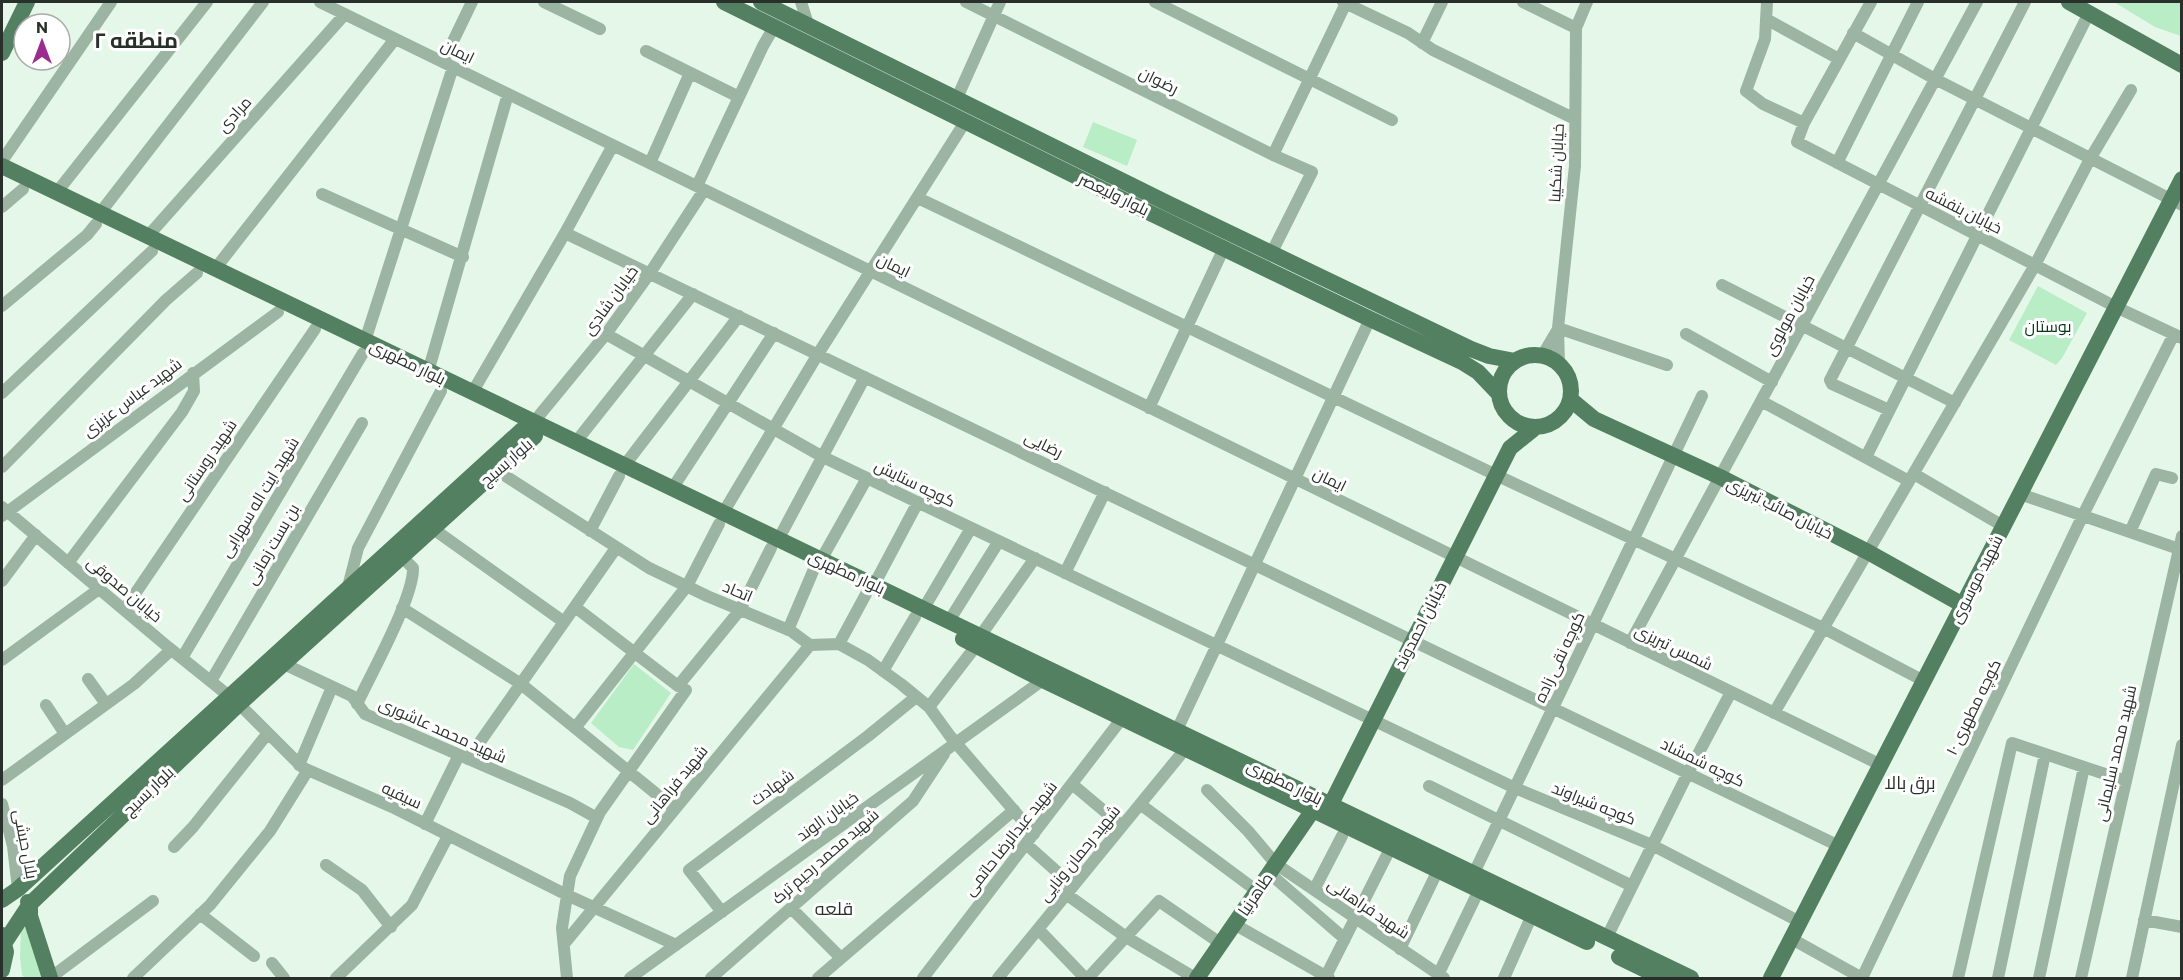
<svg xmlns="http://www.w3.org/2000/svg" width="2183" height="980" font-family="Commissioner,Cairo,sans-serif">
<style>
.green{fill:#b8edc6}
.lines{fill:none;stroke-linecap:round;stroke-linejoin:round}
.minor{stroke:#9cb4a2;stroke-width:12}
.major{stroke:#528060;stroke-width:16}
.labels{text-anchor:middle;stroke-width:6;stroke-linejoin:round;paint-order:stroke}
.street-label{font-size:16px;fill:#29302b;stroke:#fff}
.park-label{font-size:16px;fill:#07361b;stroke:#fff}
.neighbourhood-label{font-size:18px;fill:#29302b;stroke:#fff}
.district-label{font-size:22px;font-weight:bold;fill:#29302b;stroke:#fff}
</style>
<rect width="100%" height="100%" fill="#e5f7e9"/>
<path class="green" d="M 2114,2 L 2181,2 L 2181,36 L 2155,27 Z
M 1093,122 L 1137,140 L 1127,166 L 1083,147 Z
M 2038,286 L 2087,313 L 2062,358 L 2056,365 L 2009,340 Z
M 634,664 L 671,693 L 633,750 L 619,747 L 591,723 Z
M 21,925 L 28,930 L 45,978 L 25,978 L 22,975 L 20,957 Z"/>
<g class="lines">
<path class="minor" d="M 320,2 L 1881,765
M 544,2 L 600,29
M 801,2 L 808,24
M 966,2 L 1273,155 L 1312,172 L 1271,254
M 1155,2 L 1392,120
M 1343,2 L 1408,33 L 1433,50 L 1575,119
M 1523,2 L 1576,28
M 1767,2 L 1765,39 L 1746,91 L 1763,104 L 1804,123
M 1871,2 L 1804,123 L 1797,142 L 2116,307 L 2182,338
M 1766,19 L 1839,59
M 1853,33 L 1935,79 L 2182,205
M 1422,43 L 1442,2
M 646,51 L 739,97
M 443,62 L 472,2
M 957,98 L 1000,2
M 1273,155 L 1346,3
M 2,161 L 111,2
M 650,163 L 690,73
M 1837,163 L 1918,2
M 697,186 L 763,46 L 774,27
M 57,192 L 207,2
M 322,194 L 463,257
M 918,198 L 1496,475 L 1823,628 L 1924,681
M 2,207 L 23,189
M 100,213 L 263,2
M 565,233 L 1839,846
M 148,236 L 345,14
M 215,269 L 395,39
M 1722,285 L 1955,403
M 2,306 L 87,235 L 96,224
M 1558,328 L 1667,365
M 606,334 L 823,457 L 1515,788 L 1652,845 L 1800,922
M 1686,334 L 1772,382
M 365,341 L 453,67
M 1542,356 L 1558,329
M 1559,364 L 1558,328 L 1575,166 L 1576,28 L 1587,2
M 428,372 L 508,94
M 2,393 L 152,251
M 472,393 L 565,233 L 613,145
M 1761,401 L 1909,481
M 1149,408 L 1224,248
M 1889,410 L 1832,384 L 1830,380 L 2025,2
M 533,423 L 606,334 L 650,273 L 704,190
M 575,443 L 693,294
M 1866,457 L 2089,13
M 624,466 L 739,316
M 2,467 L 166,300 L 197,273
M 496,470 L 649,568 L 707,596 L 791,631 L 810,645 L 839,644 L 868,660 L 901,684 L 929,707 L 950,736 L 1034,834
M 1914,474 L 2003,526
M 672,489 L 774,333
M 2020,494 L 2182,550
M 2,507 L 168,647 L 229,696
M 723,513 L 818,354 L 965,122
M 2,516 L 278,312
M 432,528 L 564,622
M 590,531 L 619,476
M 2130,532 L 2156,474 L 2172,478
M 778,540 L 865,377
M 821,560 L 867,478
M 68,563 L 182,412 L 194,391 L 193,373
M 1065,573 L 1105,492
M 2,581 L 36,535
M 874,585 L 918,502
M 348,587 L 358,548 L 441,391
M 402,608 L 521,684 L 675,809
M 924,608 L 971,528
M 124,610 L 315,329
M 949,621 L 999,541
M 788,630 L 814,569
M 981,635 L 1035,558
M 1630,643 L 1977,2
M 839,644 L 866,594
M 182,658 L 363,353
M 2,660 L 99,589
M 284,664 L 352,696 L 365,714 L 570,803 L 597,818
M 883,671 L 915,617
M 88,679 L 106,704
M 211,681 L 362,423
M 678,686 L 740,610 L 771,548
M 239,704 L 302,767 L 308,770 L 392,807 L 567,895 L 676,945
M 357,704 C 371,674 414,597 413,568 L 401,556
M 46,705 L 65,734
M 929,707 L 976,646
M 1774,713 L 2035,265 L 2090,159 L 2131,90
M 575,728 L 687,586 L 719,524
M 1177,730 L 1370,319
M 468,759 L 616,548
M 299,765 L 332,687
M 2,780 L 134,684 L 171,650
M 1072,784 L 1122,826
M 1429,786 L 1632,886
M 1207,790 L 1248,831 L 1276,864 L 1444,978
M 2,804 L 13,846 L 18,889
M 1140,804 L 1257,891
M 425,824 L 459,755
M 1026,844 L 1073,886
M 174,847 L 193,827 L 268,733
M 326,865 L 362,890 L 391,927
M 1269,873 L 1345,939
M 1474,873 L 1702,396
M 1314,890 L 1342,836
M 1066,894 L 1126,937 L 1195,978
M 791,908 L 841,958
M 722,912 L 689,870 L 868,736 L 916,697
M 200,914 L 254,956
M 2144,920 L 2182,927
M 1234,924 L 1329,978
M 1038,929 L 1085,978
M 1606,939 L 1688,773 L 1731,692
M 1792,939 L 1862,978
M 564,944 L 810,645
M 1400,949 L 1438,870
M 272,963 L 284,978
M 1438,975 L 1479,890
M 50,978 L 153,901
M 133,978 L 210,905 L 270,831 L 308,770
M 336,978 L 412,905 L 448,836
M 567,978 L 562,928 L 570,876 L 600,812 L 686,690 L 678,686 L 575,607
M 630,978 L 1043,680
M 711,978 L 913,801 L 944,754
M 818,978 L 1014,810
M 923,978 L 1123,717
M 998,978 L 1186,748
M 1088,978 L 1159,901 L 1220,943
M 1325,978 L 1391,847
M 1504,978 L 1532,915
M 1862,978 L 2083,515 L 2174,334
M 1958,978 L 2012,743 L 2126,781
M 1998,978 L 2045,754
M 2039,978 L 2084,767
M 2081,978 L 2182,536
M 2132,978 L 2182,745"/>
<path class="major" d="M 724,2 L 1146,211 L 1370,319 L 1462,362 L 1478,372 L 1498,393
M 761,2 L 1167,203 L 1471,349 L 1489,356 L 1515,361
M 2069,2 L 2182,65
M 2,53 L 27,2
M 2,166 L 1691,978
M1499 391a36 36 0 1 1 72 0a36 36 0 1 1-72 0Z
M 1570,399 L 1594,419 L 1720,477 L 1868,552 L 1963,605
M 963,639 L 1043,680 L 1587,942
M 2,900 L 18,889 L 522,430 L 533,423 L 535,436 L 239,704 L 30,904 L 5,942
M 28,902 L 30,904 L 30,916 L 50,978
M 2,935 L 6,952 L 2,970
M 1619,957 L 1662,978
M 1197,978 L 1313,810 L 1331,804 L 1510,448 L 1536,427
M 1771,978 L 2182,179"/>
</g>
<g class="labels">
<g class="street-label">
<text transform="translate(458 51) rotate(26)" y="6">ایمان</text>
<text transform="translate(1159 80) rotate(26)" y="6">رضوان</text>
<text transform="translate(234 114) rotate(-48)" y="6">مرادی</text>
<text transform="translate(1556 163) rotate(-87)" y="6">خیابان شکیبا</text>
<text transform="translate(1114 194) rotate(26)" y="6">بلوار ولیعصر</text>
<text transform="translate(1964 210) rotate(27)" y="6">خیابان بنفشه</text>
<text transform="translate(894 265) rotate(26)" y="6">ایمان</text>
<text transform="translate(610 300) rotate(-54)" y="6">خیابان شادی</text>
<text transform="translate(1789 315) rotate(-62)" y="6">خیابان مولوی</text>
<text transform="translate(408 362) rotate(26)" y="6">بلوار مطهری</text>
<text transform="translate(132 397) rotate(-37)" y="6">شهید عباس عزیزی</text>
<text transform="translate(1044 444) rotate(26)" y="6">رضایی</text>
<text transform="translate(206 460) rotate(-56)" y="6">شهید روستانی</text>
<text transform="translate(506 462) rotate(-41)" y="6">بلوار بسیج</text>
<text transform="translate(1330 479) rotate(26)" y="6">ایمان</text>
<text transform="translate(915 483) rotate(26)" y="6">کوچه ستایش</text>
<text transform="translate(259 497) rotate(-59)" y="6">شهید ایت اله سهرابی</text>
<text transform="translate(1780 508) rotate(27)" y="6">خیابان صائب تبریزی</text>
<text transform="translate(272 544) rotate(-60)" y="6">بن بست زمانی</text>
<text transform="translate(847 572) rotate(25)" y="6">بلوار مطهری</text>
<text transform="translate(1976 579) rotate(-63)" y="6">شهید موسوی</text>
<text transform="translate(125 589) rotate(40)" y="6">خیابان صدوقی</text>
<text transform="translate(738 591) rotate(23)" y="6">اتحاد</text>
<text transform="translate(1420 625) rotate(-63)" y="6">خیابان احمدوند</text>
<text transform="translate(1674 647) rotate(26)" y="6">شمس تبریزی</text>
<text transform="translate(1559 657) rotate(-65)" y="6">کوچه نقی زاده</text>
<text transform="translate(1973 707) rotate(-64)" y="6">کوچه مطهری ۱۰</text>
<text transform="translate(443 730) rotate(24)" y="6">شهید محمد عاشوری</text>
<text transform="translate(2115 753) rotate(-77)" y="6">شهید محمد سلیمانی</text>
<text transform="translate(1703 762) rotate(26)" y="6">کوچه شمشاد</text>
<text transform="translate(1285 782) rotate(26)" y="6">بلوار مطهری</text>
<text transform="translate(674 784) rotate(-51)" y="6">شهید فراهانی</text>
<text transform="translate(772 787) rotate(-36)" y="6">شهادت</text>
<text transform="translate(148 791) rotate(-44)" y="6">بلوار بسیج</text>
<text transform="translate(402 795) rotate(25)" y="6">سیفیه</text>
<text transform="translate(1594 803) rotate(22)" y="6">کوچه شیراوند</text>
<text transform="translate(827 816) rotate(-36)" y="6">خیابان الوند</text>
<text transform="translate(1010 838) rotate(-52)" y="6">شهید عبدالرضا حاتمی</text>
<text transform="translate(26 844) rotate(79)" y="6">بلال حبشی</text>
<text transform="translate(1079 853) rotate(-51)" y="6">شهید رحمان ونایی</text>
<text transform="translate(825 856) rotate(-41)" y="6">شهید محمد رحیم ترک</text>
<text transform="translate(1255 894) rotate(-56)" y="6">طاهرنیا</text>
<text transform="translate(1369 908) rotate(34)" y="6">شهید فراهانی</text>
</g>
<g class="park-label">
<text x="2048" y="332">بوستان</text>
</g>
<g class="neighbourhood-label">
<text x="1910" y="789">برق بالا</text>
<text x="834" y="915">قلعه</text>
</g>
<g class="district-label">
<text x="136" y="48">منطقه ۲</text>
</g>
</g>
<rect width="2183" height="980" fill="none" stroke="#29302b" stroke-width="6"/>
<g transform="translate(42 42)"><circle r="28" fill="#ffffff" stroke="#a9acaa" stroke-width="1.5"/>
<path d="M0-4.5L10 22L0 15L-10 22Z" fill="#9a2d8e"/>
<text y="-9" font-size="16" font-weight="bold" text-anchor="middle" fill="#29302b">N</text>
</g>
</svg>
